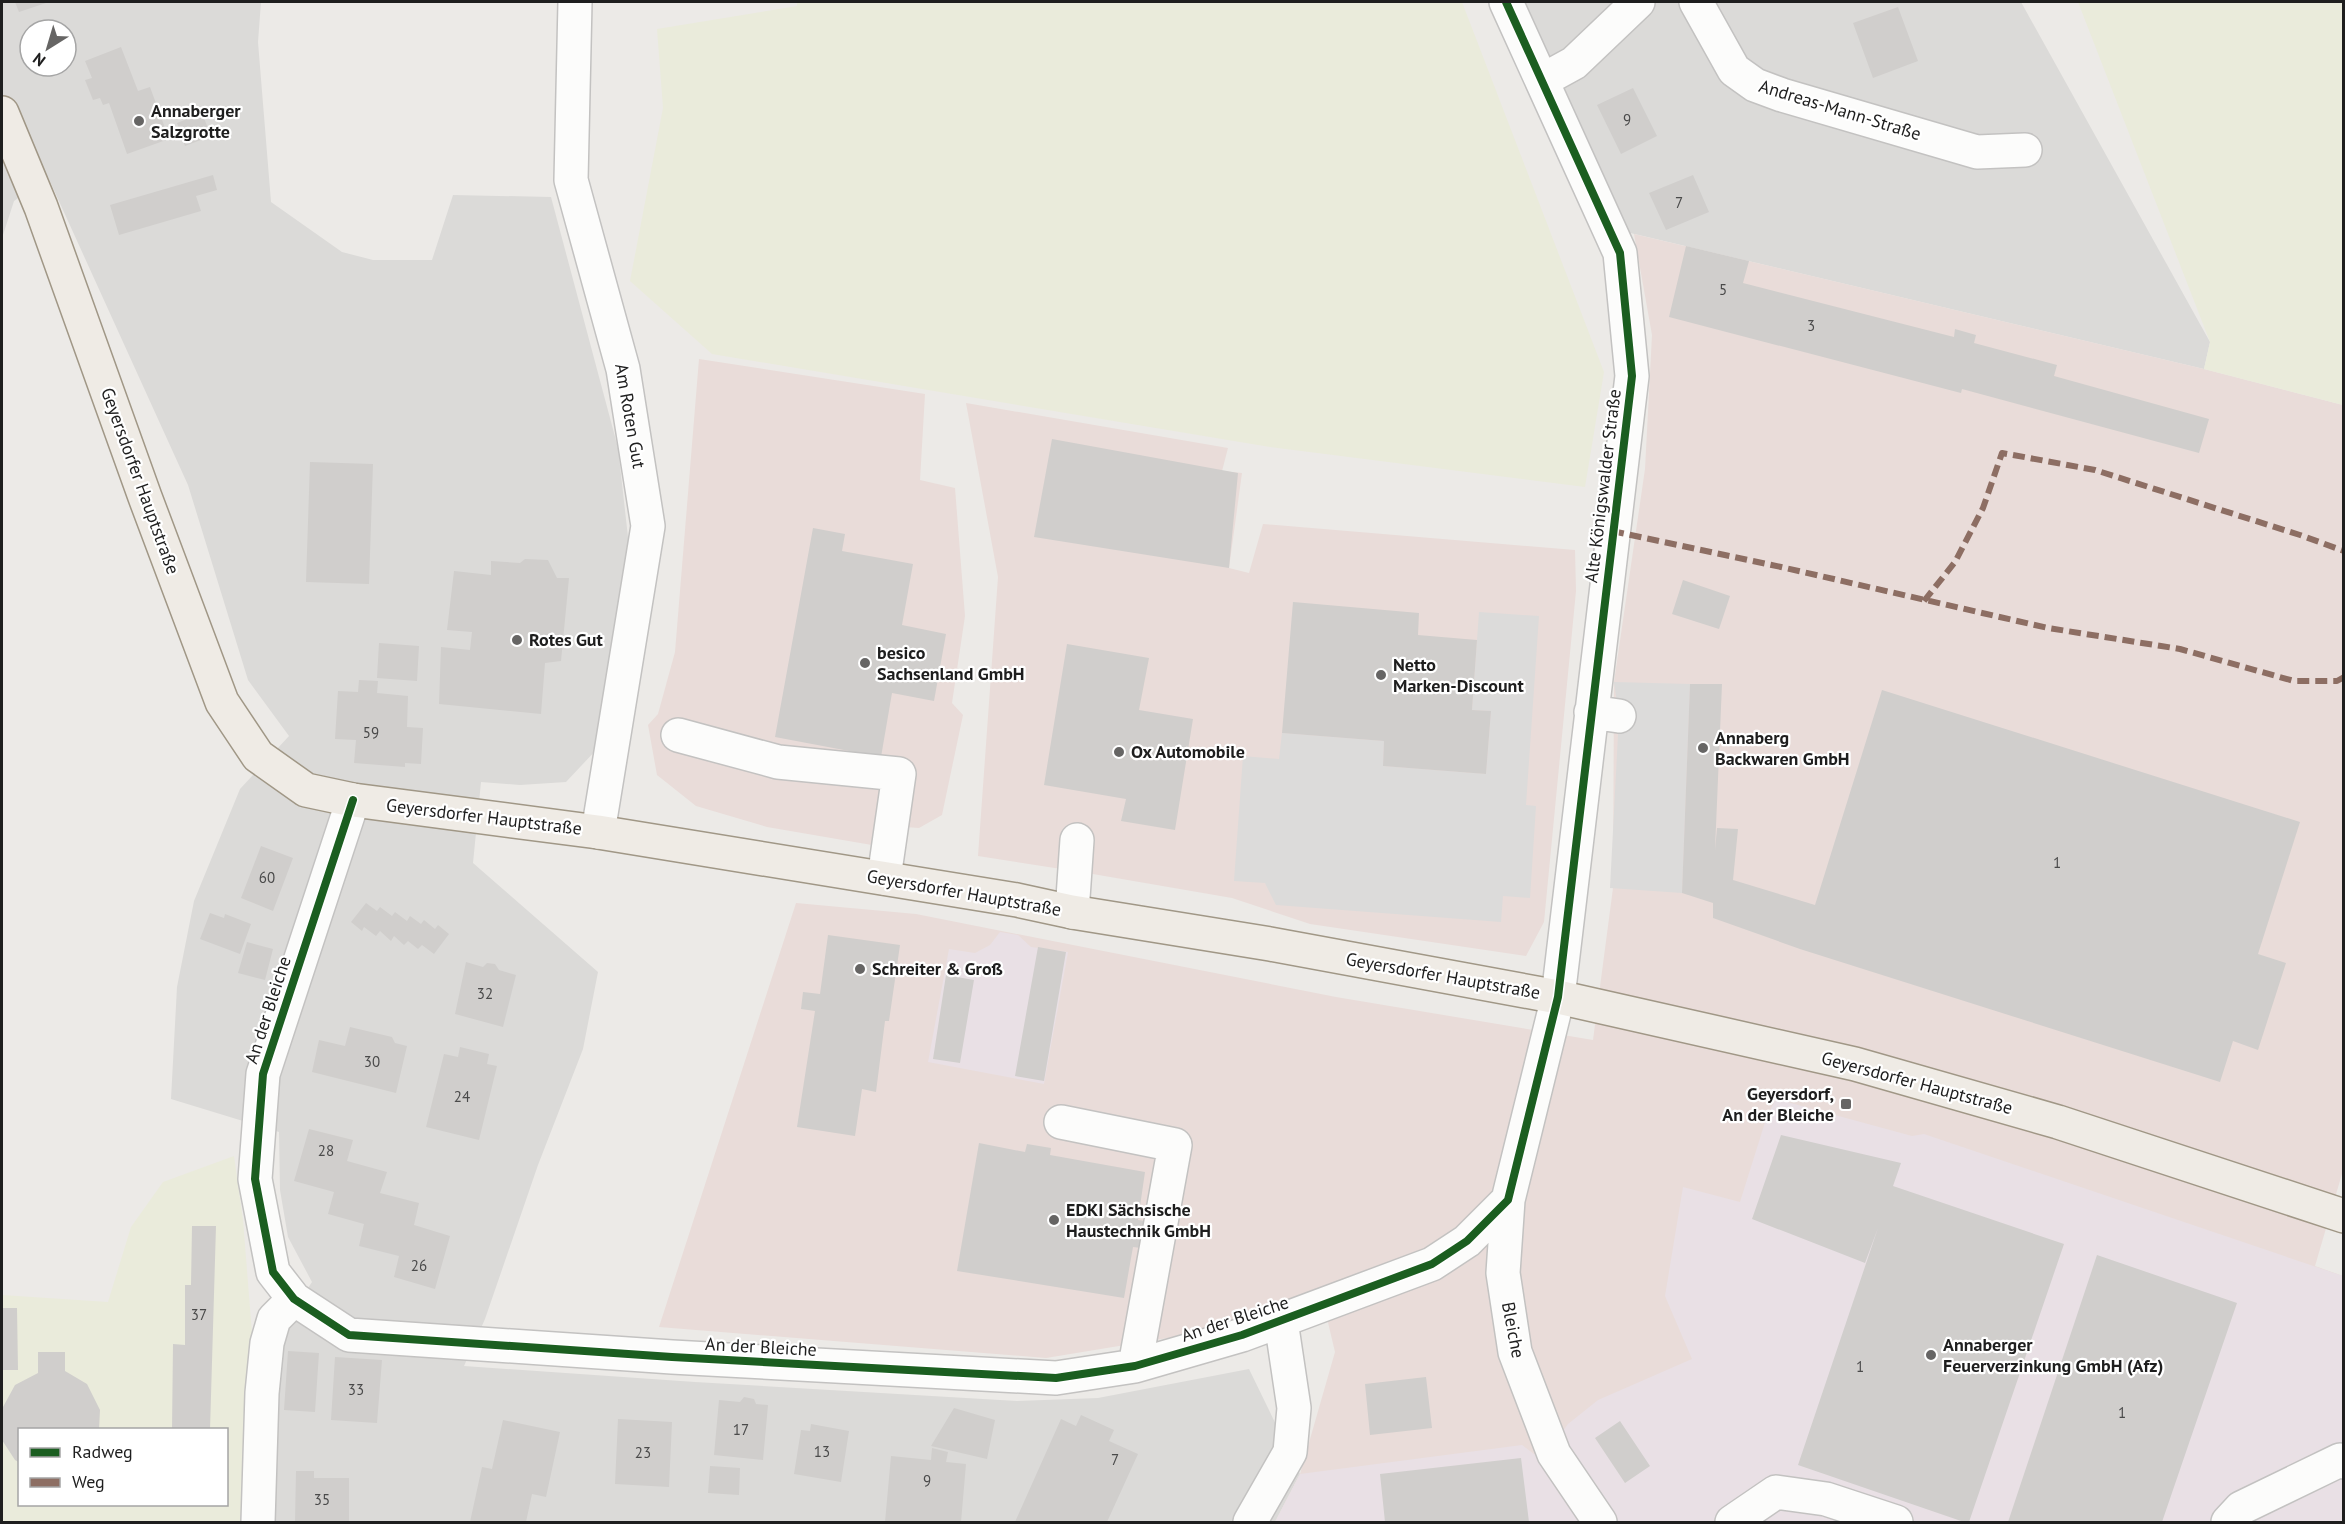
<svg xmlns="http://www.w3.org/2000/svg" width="2345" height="1524" font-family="'PT Sans',sans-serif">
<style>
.residential{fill:#dbdad8;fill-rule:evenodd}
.commercial{fill:#e9dcd9}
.industrial{fill:#e9e0e5}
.farmland{fill:#eaebdb;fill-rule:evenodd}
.parking{fill:#dcdbda}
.building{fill:#d0cecc}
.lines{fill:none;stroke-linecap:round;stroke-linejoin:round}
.minor-casing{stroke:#c3c2c1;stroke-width:36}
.major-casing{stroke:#a09786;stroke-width:36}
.minor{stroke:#fcfcfb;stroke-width:33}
.major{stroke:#efebe5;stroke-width:33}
.quiet{stroke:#8d6e63;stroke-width:6;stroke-dasharray:12 6;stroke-linecap:butt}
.cycleway-casing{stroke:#fff;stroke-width:11}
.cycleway{stroke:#1b5e20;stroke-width:8}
.poi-dot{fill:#666564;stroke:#fff;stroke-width:2}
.labels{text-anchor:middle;stroke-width:4.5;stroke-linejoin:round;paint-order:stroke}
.number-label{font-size:15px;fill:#4a4a4a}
.street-label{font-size:18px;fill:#1e1e1e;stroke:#fff}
.poi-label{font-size:18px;font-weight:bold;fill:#1e1e1e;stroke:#fff;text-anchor:start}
</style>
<rect width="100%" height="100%" fill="#eceae7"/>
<path class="residential" d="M 2,2 L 261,2 L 258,42 L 271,202 L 342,252 L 373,260 L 432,260 L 453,195 L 551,197 L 618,448 L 629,546 L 597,749 L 566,782 L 520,785 L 481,782 L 473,863 L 598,972 L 583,1049 L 538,1165 L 485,1319 L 464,1366 L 695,1382 L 1017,1401 L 1098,1398 L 1249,1369 L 1300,1474 L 1275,1522 L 272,1522 L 271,1426 L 284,1324 L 312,1282 L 288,1237 L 280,1190 L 279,1132 L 171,1099 L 177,987 L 194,901 L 240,789 L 289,736 L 248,680 L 188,485 L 48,177 L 14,201 L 2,238 ZM 30,30 L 66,30 L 66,66 L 30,66 Z
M 1519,2 L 2021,2 L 2210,342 L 2204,369 L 1622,231 Z"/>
<path class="commercial" d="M 1634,234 L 2204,369 L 2343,405 L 2344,1167 L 2315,1266 L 2343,1276 L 2343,1522 L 1275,1522 L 1300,1474 L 1335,1352 L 1321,1293 L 1210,1331 L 1046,1358 L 659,1327 L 796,903 L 916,914 L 1336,997 L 1593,1040 L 1613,888 L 1614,682 L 1645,469 L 1652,335 Z
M 699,359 L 925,394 L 920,480 L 955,488 L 965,616 L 952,703 L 963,715 L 942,815 L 919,828 L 905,827 L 901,850 L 767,827 L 696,806 L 657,775 L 648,725 L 658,714 L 675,652 Z
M 966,403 L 1228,448 L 1222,471 L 1242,473 L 1229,568 L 1249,573 L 1263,524 L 1575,550 L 1576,591 L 1544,922 L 1526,956 L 1310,924 L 1232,898 L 1087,873 L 978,856 L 998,577 Z"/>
<path class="industrial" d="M 1000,932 L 1018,935 L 1031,947 L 1068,952 L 1044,1084 L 928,1062 L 949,949 L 975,953 L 990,945 Z
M 1776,1099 L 1912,1136 L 1924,1134 L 2343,1276 L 2343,1522 L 1275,1522 L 1300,1474 L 1522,1445 L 1542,1460 L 1568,1424 L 1598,1400 L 1692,1359 L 1665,1296 L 1683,1187 L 1740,1202 L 1767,1116 Z"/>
<path class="farmland" d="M 797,2 L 1462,2 L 1604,372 L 1585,487 L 1270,447 L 712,354 L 630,281 L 663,108 L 657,29 L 797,6 Z
M 2078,2 L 2343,2 L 2343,405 L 2204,369 L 2210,342 Z
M 234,1156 L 243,1220 L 252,1333 L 243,1522 L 2,1522 L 2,1295 L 108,1302 L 131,1227 L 163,1182 ZM 20,1430 L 226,1430 L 226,1504 L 20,1504 Z"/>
<path class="parking" d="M 1479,612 L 1539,616 L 1526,805 L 1536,806 L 1530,898 L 1503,896 L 1501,922 L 1276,905 L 1265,883 L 1234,881 L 1243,756 L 1279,759 L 1282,733 L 1384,741 L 1383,766 L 1486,774 L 1491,711 L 1472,710 Z
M 1614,682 L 1690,684 L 1682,893 L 1610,888 L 1619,716 Z"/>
<path class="building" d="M 15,2 L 49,2 L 19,12 Z
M 1898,7 L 1918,61 L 1873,78 L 1853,23 Z
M 121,47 L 138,91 L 150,87 L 169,139 L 127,154 L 109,103 L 103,105 L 100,98 L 93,100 L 85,80 L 92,78 L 85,61 Z
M 1633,88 L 1657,136 L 1621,154 L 1597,105 Z
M 202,113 L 211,136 L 185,146 L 177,123 Z
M 213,175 L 217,190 L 196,196 L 201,211 L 119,235 L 110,205 Z
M 1693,175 L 1709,212 L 1666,230 L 1649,193 Z
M 1686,246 L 1749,261 L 1743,283 L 1954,337 L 1955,329 L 1976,335 L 1974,343 L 2057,365 L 2054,376 L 2209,419 L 2199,453 L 1962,389 L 1961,393 L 1669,317 Z
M 1052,439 L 1238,473 L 1229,568 L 1034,537 Z
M 310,462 L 373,464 L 369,584 L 306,582 Z
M 813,528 L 845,534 L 842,551 L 913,564 L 902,625 L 946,634 L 934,701 L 892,693 L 881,757 L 775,737 Z
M 525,559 L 548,560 L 557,578 L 569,578 L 561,661 L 545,663 L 541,714 L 439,704 L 441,647 L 470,650 L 472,632 L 447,630 L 454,571 L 491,575 L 491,561 L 520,563 Z
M 1683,580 L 1730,596 L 1719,629 L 1672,614 Z
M 1293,602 L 1419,613 L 1418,635 L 1477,640 L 1472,710 L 1491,711 L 1486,774 L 1383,766 L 1384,741 L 1282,733 Z
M 379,643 L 419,646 L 417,681 L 377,678 Z
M 1067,644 L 1149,658 L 1139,710 L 1193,719 L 1175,830 L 1121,821 L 1126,799 L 1044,785 Z
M 359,680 L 378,681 L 377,693 L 408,696 L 407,727 L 423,728 L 421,764 L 405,763 L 405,767 L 354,763 L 356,740 L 335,739 L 338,691 L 358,692 Z
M 1690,684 L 1722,684 L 1715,850 L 1717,828 L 1738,829 L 1733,880 L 1815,905 L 1882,690 L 2300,822 L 2258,954 L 2286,963 L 2258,1050 L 2233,1041 L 2220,1082 L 1800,949 L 1713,918 L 1713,903 L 1682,893 Z
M 261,846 L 293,858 L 273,911 L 241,898 Z
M 366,903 L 377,911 L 380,907 L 392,916 L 395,912 L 407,921 L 410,916 L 421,924 L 424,920 L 435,929 L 438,925 L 449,934 L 434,954 L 422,945 L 418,949 L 408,941 L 404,945 L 394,936 L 391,941 L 380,931 L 376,936 L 364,927 L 362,931 L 351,922 Z
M 210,913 L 224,918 L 225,914 L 251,924 L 240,954 L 200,939 Z
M 828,935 L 900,945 L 889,1021 L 885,1021 L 876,1092 L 862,1089 L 855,1136 L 797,1127 L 815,1011 L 801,1009 L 803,992 L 820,994 Z
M 247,942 L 273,949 L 265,980 L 238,973 Z
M 1038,947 L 1066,952 L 1044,1081 L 1015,1076 Z
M 466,962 L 483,967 L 487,963 L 495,964 L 499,970 L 516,975 L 503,1027 L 455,1014 Z
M 946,975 L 974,980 L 960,1063 L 933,1059 Z
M 350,1027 L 392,1037 L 395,1043 L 407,1046 L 396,1093 L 312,1072 L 319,1040 L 345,1046 Z
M 460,1047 L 489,1054 L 487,1064 L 497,1066 L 479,1140 L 426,1127 L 444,1054 L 458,1057 Z
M 309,1129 L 353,1140 L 347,1161 L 387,1172 L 380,1193 L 419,1203 L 414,1225 L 450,1236 L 435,1289 L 394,1277 L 399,1256 L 359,1246 L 364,1224 L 328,1214 L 334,1192 L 294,1181 Z
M 1781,1135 L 1901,1163 L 1893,1186 L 2064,1244 L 1969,1522 L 1964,1522 L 1798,1465 L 1878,1228 L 1865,1263 L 1752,1219 Z
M 979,1143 L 1025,1152 L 1027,1144 L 1051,1148 L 1050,1155 L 1145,1172 L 1138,1220 L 1146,1221 L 1141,1248 L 1133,1247 L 1124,1298 L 957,1271 Z
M 192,1226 L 216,1226 L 210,1430 L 172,1430 L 173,1344 L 185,1345 L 185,1285 L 191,1285 Z
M 2097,1255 L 2237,1303 L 2162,1522 L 2008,1522 Z
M 2,1308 L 17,1308 L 18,1370 L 2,1370 Z
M 288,1351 L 319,1353 L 315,1412 L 284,1410 Z
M 38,1352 L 65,1352 L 65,1371 L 87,1384 L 100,1410 L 99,1430 L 20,1430 L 20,1463 L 15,1460 L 2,1440 L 3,1407 L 15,1385 L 38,1373 Z
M 335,1357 L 382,1360 L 377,1423 L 331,1420 Z
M 1426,1377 L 1432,1428 L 1370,1435 L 1365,1384 Z
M 744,1397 L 754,1399 L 756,1404 L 768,1405 L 763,1460 L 714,1455 L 719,1400 L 740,1402 Z
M 954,1408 L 995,1420 L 987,1459 L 931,1446 Z
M 1081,1415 L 1114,1430 L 1109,1441 L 1138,1454 L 1107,1522 L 1015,1522 L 1061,1419 L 1076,1426 Z
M 618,1419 L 672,1422 L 669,1487 L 615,1484 Z
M 503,1420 L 560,1432 L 546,1497 L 532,1494 L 526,1522 L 470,1522 L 482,1467 L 492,1469 Z
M 1620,1421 L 1650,1466 L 1625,1483 L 1595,1438 Z
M 811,1424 L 849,1431 L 841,1482 L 794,1474 L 801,1430 L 810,1431 Z
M 932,1448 L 948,1452 L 946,1462 L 966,1464 L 961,1522 L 885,1522 L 891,1456 L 931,1460 Z
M 1521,1458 L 1529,1522 L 1385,1522 L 1380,1474 Z
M 710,1466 L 740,1468 L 739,1495 L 708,1493 Z
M 296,1471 L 314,1471 L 314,1478 L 349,1478 L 349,1522 L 295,1522 Z"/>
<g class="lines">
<defs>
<path id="minor" d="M 575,2 L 571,180 L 623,369 L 648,526 L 598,832
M 1696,2 L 1734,70 L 1755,85 L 1782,95 L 1977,152 L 2025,150
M 1543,80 L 1574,63 L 1638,2
M 1591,712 L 1619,716
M 678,735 L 778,762 L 899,774 L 884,878
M 353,800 L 263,1074 L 255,1179 L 273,1272 L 294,1299 L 349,1335 L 672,1357 L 1056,1378 L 1135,1366 L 1242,1335 L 1432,1264 L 1467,1241 L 1508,1200 L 1558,997 L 1632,376 L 1620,253 L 1506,2
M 1072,912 L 1077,840
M 1061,1122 L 1175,1145 L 1135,1366
M 1508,1200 L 1503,1273 L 1515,1352 L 1554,1454 L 1600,1522
M 258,1522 L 262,1393 L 267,1343 L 274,1319 L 294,1299
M 1250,1522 L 1290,1452 L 1294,1408 L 1281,1321
M 1732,1522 L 1776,1492 L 1826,1499 L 1896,1522
M 2228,1522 L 2241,1508 L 2340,1460 L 2344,1462"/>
<path id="major" d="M 2,113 L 41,207 L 145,497 L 222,702 L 258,756 L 306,790 L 353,800 L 598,832 L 1017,900 L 1072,912 L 1270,944 L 1558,997 L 1855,1064 L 2058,1122 L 2344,1216"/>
</defs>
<use href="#minor" class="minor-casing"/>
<use href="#major" class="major-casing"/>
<use href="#minor" class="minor"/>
<use href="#major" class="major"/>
<path class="quiet" d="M 1612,531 L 1781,567 L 2048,628 L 2180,649 L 2294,681 L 2337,681 L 2344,677
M 1924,601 L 1955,562 L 1983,508 L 2002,453 L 2095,470 L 2300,535 L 2344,551"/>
<defs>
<path id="cycleway" d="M 353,800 L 263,1074 L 255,1179 L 273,1272 L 294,1299 L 349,1335 L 672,1357 L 1056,1378 L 1135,1366 L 1242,1335 L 1432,1264 L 1467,1241 L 1508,1200 L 1558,997 L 1632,376 L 1620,253 L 1506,2"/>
</defs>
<use href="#cycleway" class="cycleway-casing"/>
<use href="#cycleway" class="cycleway"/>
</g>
<g class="poi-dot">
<circle cx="139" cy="121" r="6"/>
<circle cx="517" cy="640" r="6"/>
<circle cx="865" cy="663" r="6"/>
<circle cx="1381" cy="675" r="6"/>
<circle cx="1703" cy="748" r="6"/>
<circle cx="1119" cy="752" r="6"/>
<circle cx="860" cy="969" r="6"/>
<rect x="1840" y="1098" width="12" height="12" rx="3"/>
<circle cx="1054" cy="1220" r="6"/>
<circle cx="1931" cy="1355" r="6"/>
</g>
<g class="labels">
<g class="number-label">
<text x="1627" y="125">9</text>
<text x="1679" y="208">7</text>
<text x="1723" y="295">5</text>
<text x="1811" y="331">3</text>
<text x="371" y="738">59</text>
<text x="2057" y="868">1</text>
<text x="267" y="883">60</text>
<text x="485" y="999">32</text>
<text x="372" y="1067">30</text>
<text x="462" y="1102">24</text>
<text x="326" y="1156">28</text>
<text x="419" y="1271">26</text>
<text x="199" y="1320">37</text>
<text x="1860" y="1372">1</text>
<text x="356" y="1395">33</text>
<text x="2122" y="1418">1</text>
<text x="741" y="1435">17</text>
<text x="822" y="1457">13</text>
<text x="643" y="1458">23</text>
<text x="1115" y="1465">7</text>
<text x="927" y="1486">9</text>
<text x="322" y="1505">35</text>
</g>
<g class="street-label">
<text transform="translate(1840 110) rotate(17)" y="6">Andreas-Mann-Straße</text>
<text transform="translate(630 416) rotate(80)" y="6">Am Roten Gut</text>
<text transform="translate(140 481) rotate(70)" y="6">Geyersdorfer Hauptstraße</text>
<text transform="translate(1603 486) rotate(-83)" y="6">Alte Königswalder Straße</text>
<text transform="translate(484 817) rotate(7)" y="6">Geyersdorfer Hauptstraße</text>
<text transform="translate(964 893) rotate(10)" y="6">Geyersdorfer Hauptstraße</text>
<text transform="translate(1443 976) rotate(10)" y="6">Geyersdorfer Hauptstraße</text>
<text transform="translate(268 1010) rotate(-72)" y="6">An der Bleiche</text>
<text transform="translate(1917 1083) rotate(15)" y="6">Geyersdorfer Hauptstraße</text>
<text transform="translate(1235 1319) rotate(-18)" y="6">An der Bleiche</text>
<text transform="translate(1513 1330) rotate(79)" y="6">Bleiche</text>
<text transform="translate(761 1347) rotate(3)" y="6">An der Bleiche</text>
</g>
<g class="poi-label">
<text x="151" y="117">Annaberger<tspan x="151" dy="21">Salzgrotte</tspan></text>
<text x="529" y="646">Rotes Gut</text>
<text x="877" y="659">besico<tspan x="877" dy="21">Sachsenland GmbH</tspan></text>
<text x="1393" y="671">Netto<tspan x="1393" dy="21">Marken-Discount</tspan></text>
<text x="1715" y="744">Annaberg<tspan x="1715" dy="21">Backwaren GmbH</tspan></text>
<text x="1131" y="758">Ox Automobile</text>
<text x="872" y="975">Schreiter &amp; Groß</text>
<text x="1834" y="1100" text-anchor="end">Geyersdorf,<tspan x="1834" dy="21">An der Bleiche</tspan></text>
<text x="1066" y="1216">EDKI Sächsische<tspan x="1066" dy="21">Haustechnik GmbH</tspan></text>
<text x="1943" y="1351">Annaberger<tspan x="1943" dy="21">Feuerverzinkung GmbH (Afz)</tspan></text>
</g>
</g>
<rect width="2345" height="1524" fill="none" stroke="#1e1e1e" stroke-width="6"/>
<rect x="18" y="1428" width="210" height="78" fill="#ffffff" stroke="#a5a5a5" stroke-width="1.5"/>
<rect x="30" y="1448" width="30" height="9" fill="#1b5e20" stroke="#a5a5a5" stroke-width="1.5"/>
<text x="72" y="1458" font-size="18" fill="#1e1e1e">Radweg</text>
<rect x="30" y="1478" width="30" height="9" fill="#8d6e63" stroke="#a5a5a5" stroke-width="1.5"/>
<text x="72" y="1488" font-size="18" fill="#1e1e1e">Weg</text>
<g transform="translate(48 48) rotate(217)"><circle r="28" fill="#ffffff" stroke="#a5a5a5" stroke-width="1.5"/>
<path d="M0-4.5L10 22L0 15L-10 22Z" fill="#666564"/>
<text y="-9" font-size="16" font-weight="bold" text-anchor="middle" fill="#1e1e1e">N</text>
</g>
</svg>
